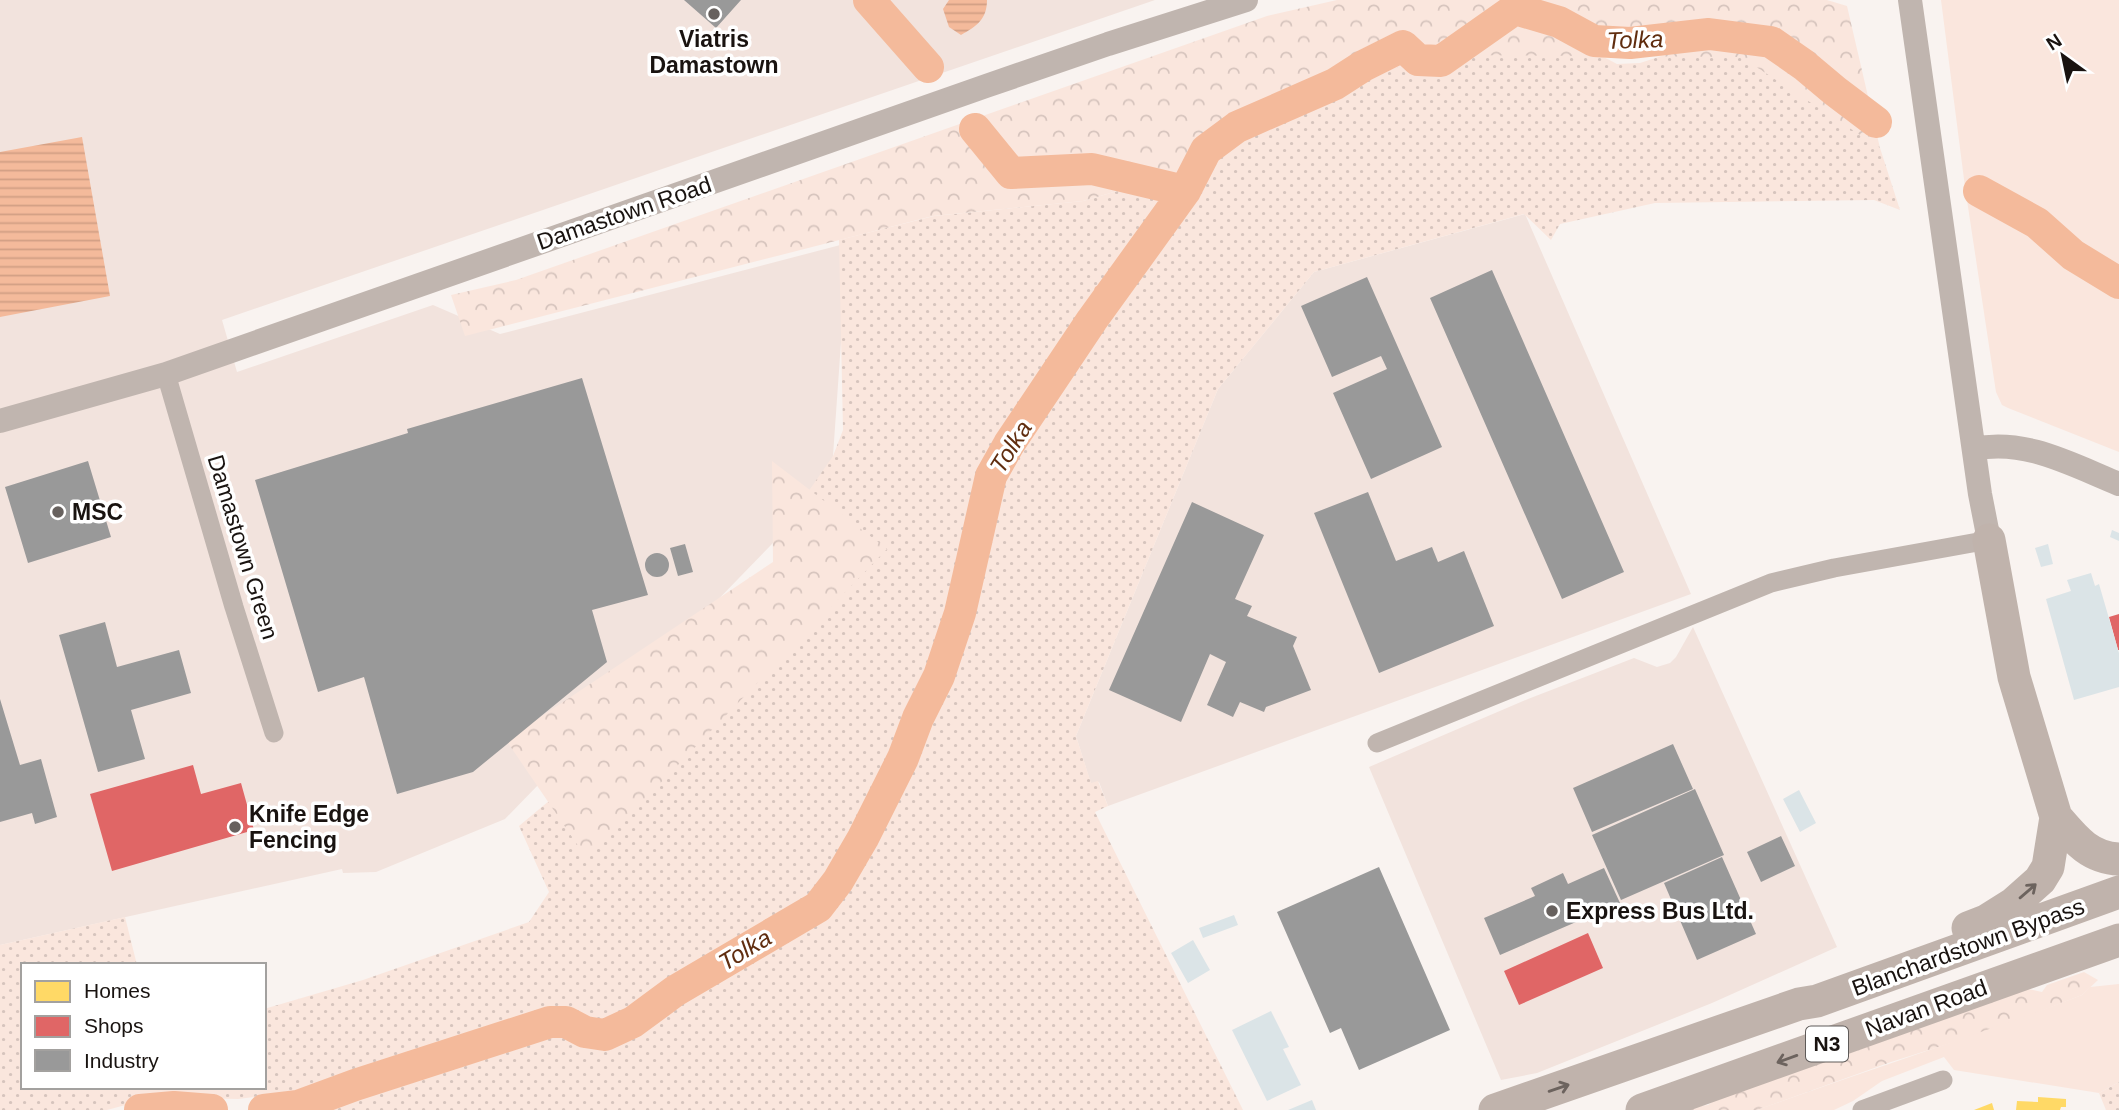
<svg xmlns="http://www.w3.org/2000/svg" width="2119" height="1110" font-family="Arial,sans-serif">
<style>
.built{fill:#f2e3dd}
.grass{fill:url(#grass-dots)}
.forest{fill:url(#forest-crowns)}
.park{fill:#fae6dd}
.water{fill:url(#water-rules)}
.homes{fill:#ffd966}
.shops{fill:#e06666}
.industry{fill:#999}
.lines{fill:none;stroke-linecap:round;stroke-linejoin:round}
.stream{stroke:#f4ba9b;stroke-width:5}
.river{stroke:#f4ba9b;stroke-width:32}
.building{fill:#dbe4e7}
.minor{stroke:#c0b5af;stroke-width:19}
.tertiary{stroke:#c0b5af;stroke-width:24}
.trunk{stroke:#c0b3ac;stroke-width:33}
.oneway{stroke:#6c635e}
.poi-dot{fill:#67615e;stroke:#fff;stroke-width:2.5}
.labels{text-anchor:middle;stroke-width:7;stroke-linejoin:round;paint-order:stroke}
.shield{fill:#fff;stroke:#5e5a58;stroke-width:2}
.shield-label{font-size:21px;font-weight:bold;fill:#191310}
.poi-label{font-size:23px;font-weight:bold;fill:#191310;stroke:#fff;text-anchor:start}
.street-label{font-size:23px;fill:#191310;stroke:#fff}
.water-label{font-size:24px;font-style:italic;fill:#602d0f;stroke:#fff}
</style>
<defs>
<pattern id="grass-dots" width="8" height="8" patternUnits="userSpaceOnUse" patternTransform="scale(1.75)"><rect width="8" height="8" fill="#fae6dd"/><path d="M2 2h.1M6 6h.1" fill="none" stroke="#d6c4bd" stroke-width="1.8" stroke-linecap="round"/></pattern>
<pattern id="forest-crowns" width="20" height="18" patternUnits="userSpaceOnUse" patternTransform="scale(1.75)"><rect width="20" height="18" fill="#fae6dd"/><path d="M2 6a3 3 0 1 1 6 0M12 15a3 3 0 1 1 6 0" fill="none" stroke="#d6c4bd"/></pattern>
<pattern id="water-rules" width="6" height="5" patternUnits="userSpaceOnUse" patternTransform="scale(1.75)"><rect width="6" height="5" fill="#f4ba9b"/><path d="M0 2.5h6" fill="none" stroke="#d19f84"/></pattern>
</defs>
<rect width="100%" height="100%" fill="#f9f3f0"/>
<path class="built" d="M 0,0 L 1155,0 L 222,320 L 237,372 L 433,305 L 500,334 L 848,243 L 832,470 L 804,511 L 505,819 L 376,872 L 343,873 L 342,869 L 0,945 Z
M 1525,214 L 1691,594 L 1108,806 L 1099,782 L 1091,784 L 1076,736 L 1218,389 L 1314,272 Z
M 1693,627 L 1837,947 L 1712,1003 L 1537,1073 L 1501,1080 L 1369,767 L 1528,699 L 1634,658 L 1657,667 L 1670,663 L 1676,657 Z"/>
<path class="grass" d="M 1554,31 L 1617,64 L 1640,63 L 1671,53 L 1712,50 L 1782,65 L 1880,148 L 1900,210 L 1874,200 L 1655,203 L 1560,224 L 1551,240 L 1524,214 L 1314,272 L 1218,389 L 1076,736 L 1091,783 L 1098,781 L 1108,806 L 1095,812 L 1243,1110 L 304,1110 L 534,1032 L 564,1029 L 589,1037 L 616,1036 L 655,1014 L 700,980 L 817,919 L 840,888 L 892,800 L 957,639 L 978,576 L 987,512 L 996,475 L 1026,427 L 1218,146 L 1241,129 L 1344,84 L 1402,51 Z
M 1179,182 L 1158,204 L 1102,284 L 1018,409 L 977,480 L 960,583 L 894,752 L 828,882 L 807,907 L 681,972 L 636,1015 L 618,1023 L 600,1025 L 578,1012 L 527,1018 L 444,1048 L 387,1060 L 296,1092 L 238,1099 L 155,1097 L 107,1110 L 0,1110 L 0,945 L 125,917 L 137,965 L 23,965 L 23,1087 L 264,1087 L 264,1009 L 363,980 L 529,922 L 549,892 L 519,826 L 733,647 L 808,492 L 833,456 L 843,430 L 839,240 L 934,216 L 1083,201 L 1138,185 Z
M 2119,1082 L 2119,1110 L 2106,1110 L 2099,1093 Z"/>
<path class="forest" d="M 1337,0 L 1827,0 L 1847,6 L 1880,148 L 1741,57 L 1438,55 L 1220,124 L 1179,182 L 1138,185 L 1083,201 L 933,216 L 465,336 L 451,295 L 516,280 L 1267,16 Z
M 772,461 L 887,549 L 587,859 L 506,740 L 773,562 Z
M 2084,972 L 2098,980 L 2082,995 L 1992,1030 L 1891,1062 L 1757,1110 L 1672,1110 L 1708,1105 L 1731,1089 L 2028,989 L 2042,992 L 2047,985 Z"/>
<path class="park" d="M 1941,0 L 2119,0 L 2119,452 L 2008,408 L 2002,405 L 1996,392 L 1965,187 Z
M 2119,984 L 2119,1082 L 2099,1093 L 1954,1070 L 1944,1057 L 1882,1081 L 1853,1101 L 1834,1110 L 1757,1110 C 1865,1071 1975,1036 2082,995 L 2090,987 Z"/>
<path class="water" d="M 949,0 L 987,0 C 987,19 977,26 961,35 L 949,27 L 943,9 Z
M 82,137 L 110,296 L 0,317 L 0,152 Z"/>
<path class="homes" d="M 2038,1097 L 2066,1099 L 2066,1107 L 2061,1107 L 2060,1110 L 2016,1110 L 2017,1101 L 2038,1102 Z
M 1992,1103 L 1994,1110 L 1974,1110 Z"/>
<path class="shops" d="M 2119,614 L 2119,650 L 2118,650 L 2109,617 Z
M 193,765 L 201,794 L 241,783 L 254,830 L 112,871 L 90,794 Z
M 1588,933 L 1603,968 L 1519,1005 L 1504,971 Z"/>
<path class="industry" d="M 684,0 L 741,0 L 716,28 Z
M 1492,270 L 1624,572 L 1562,599 L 1430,298 Z
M 1367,277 L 1442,447 L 1371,479 L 1333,393 L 1387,369 L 1381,356 L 1332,377 L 1301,306 Z
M 582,378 L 648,595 L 592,610 L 607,662 L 473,772 L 397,794 L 364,677 L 318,692 L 255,480 L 408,433 L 407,429 Z
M 88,461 L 111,537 L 28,563 L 5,487 Z
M 1368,492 L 1396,561 L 1432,547 L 1438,562 L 1464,551 L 1494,626 L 1379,673 L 1314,513 Z
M 1192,502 L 1264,535 L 1235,599 L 1252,606 L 1247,616 L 1297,637 L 1293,646 L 1311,690 L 1266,707 L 1264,712 L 1240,702 L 1233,717 L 1207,705 L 1226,662 L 1210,654 L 1181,722 L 1109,690 Z
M 685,544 L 693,572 L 678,576 L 670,548 Z
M645 565a12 12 0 1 1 24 0a12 12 0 1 1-24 0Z
M 105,622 L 117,667 L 179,650 L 191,693 L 131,710 L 145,759 L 98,772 L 59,635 Z
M 0,699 L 20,765 L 41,759 L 57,817 L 35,824 L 32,813 L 0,822 Z
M 1673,744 L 1693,789 L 1592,832 L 1573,788 Z
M 1695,789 L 1724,855 L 1621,900 L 1592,835 Z
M 1781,836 L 1795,866 L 1761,882 L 1747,852 Z
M 1722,857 L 1756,934 L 1697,960 L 1664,883 Z
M 1379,867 L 1450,1030 L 1359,1070 L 1341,1028 L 1330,1033 L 1277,912 Z
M 1604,868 L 1620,903 L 1500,955 L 1484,918 L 1535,896 L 1531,888 L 1563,873 L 1568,884 Z"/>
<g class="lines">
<path class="stream" d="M 1097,289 L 1109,297"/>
<path class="river" d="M 869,0 L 928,67
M 975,129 L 1011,173 L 1092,169 L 1185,191
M 1979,191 L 2037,223 L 2073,255 L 2119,283
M 140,1110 L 174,1107 L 212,1110
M 264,1110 L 298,1106 L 355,1085 L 550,1022 L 566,1022 L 585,1032 L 605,1035 L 633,1022 L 675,991 L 818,907 L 838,881 L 863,838 L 903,758 L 918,718 L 939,676 L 960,613 L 991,476 L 1009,444 L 1092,320 L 1185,191 L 1206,150 L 1237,127 L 1335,84 L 1363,66 L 1403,46 L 1418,60 L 1441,61 L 1515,9 L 1559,22 L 1594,41 L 1630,43 L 1709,34 L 1771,42 L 1804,65 L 1835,91 L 1876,122"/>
</g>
<path class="building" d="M 2112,530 L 2119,533 L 2119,541 L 2110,537 Z
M 2048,544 L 2053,564 L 2041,567 L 2035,548 Z
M 2091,573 L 2095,586 L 2099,584 L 2119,653 L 2119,687 L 2074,700 L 2046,599 L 2071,591 L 2067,580 Z
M 1799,790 L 1816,823 L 1800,832 L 1783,799 Z
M 1234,915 L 1238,925 L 1203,938 L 1199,928 Z
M 1193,940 L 1210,970 L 1188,983 L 1171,953 Z
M 1271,1011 L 1289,1047 L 1283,1049 L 1301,1085 L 1267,1101 L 1232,1030 Z
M 1312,1100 L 1316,1110 L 1288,1110 Z"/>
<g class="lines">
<path class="minor" d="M 166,374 L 234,607 L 274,733
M 1377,743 L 1771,583 L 1834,568 L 1989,540
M 1862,1110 L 1943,1080"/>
<path class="tertiary" d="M 1910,0 L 1980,494 L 1989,540
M 0,421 L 166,374 L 986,86 L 1108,44 L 1246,0
M 1974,449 C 2025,438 2072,465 2119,484"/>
<path class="trunk" d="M 2056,817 C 2074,838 2089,858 2119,859
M 1968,928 L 1986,921 L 2013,904 L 2040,880 L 2048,867 L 2056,817 L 2014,677 L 1989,540
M 1495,1110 L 1799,1004 L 1817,1001 L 2119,892
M 1642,1110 L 2119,940"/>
</g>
<defs><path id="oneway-shaft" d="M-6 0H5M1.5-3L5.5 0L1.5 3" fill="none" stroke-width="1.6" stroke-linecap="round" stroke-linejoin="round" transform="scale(1.75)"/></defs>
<g class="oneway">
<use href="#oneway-shaft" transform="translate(2028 891) rotate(-41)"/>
<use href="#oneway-shaft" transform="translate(1787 1059) rotate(160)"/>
<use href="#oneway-shaft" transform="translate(1559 1088) rotate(-19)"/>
</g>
<g class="poi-dot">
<circle cx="714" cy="14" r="7"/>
<circle cx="58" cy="512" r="7"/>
<circle cx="235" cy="827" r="7"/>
<circle cx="1552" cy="911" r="7"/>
</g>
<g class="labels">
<rect class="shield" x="1806" y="1026.5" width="42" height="35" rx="5"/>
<g class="shield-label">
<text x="1827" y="1051">N3</text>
</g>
<g class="poi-label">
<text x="714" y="47" text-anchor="middle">Viatris<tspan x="714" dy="26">Damastown</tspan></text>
<text x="72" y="520">MSC</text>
<text x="249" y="822">Knife Edge<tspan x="249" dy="26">Fencing</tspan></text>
<text x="1566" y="919">Express Bus Ltd.</text>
</g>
<g class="street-label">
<text transform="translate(624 213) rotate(-19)" y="8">Damastown Road</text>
<text transform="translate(243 547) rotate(73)" y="8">Damastown Green</text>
<text transform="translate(1968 947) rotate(-20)" y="8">Blanchardstown Bypass</text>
<text transform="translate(1926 1008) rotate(-20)" y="8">Navan Road</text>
</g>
<g class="water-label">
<text transform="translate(1635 40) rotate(-2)" y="8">Tolka</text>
<text transform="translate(1011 447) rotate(-58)" y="8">Tolka</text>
<text transform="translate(745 950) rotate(-31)" y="8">Tolka</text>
</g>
</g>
<rect x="21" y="963" width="245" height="126" fill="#ffffff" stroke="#a3a19f" stroke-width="2"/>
<rect x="35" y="981" width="35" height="21" fill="#ffd966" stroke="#a3a19f" stroke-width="2"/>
<text x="84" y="998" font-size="21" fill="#191310">Homes</text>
<rect x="35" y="1016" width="35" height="21" fill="#e06666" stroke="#a3a19f" stroke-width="2"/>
<text x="84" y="1033" font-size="21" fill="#191310">Shops</text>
<rect x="35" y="1050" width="35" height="21" fill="#999999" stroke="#a3a19f" stroke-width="2"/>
<text x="84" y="1068" font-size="21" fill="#191310">Industry</text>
<g transform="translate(2063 56) rotate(327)" stroke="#ffffff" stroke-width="5" paint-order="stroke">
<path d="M0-5L12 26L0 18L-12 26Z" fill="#191310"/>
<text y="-10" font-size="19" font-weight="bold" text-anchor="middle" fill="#191310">N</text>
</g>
</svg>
